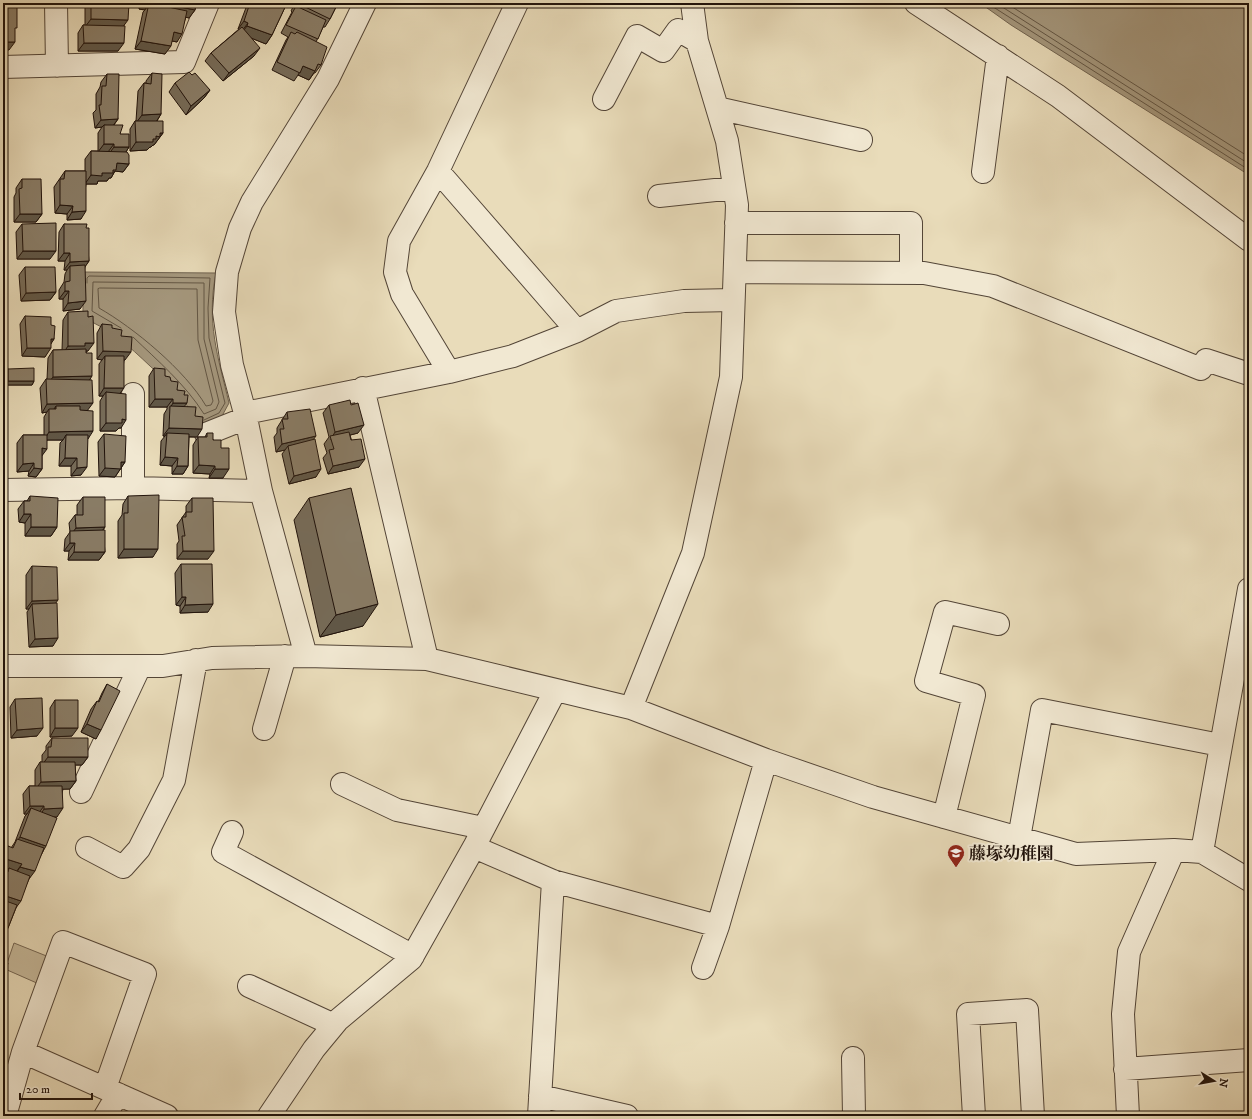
<svg xmlns="http://www.w3.org/2000/svg" width="1252" height="1119" font-family="'IM FELL DW Pica','Noto Serif JP',serif">
<style>
.green{fill:#c7ba9c;stroke:#746654}
.water{fill:#a5987e;stroke:#706350}
.lines{fill:none;stroke-linecap:round;stroke-linejoin:round}
.shore{stroke:#635644;stroke-width:1}
.minor-casing{stroke:#534537;stroke-width:24}
.minor{stroke:#f1e8d2;stroke-width:22}
.wall{fill:#766b58;stroke:#21130b}
.shaded-wall{fill:#605747;stroke:#21130b}
.building{fill:#897c66;stroke:#21130b}
.labels{text-anchor:middle;stroke-width:4;stroke-linejoin:round;paint-order:stroke}
.poi-label{font-size:17px;font-weight:bold;fill:#21130b;stroke:#f1e8d2;text-anchor:start}
</style>
<rect width="100%" height="100%" fill="#e9dcba"/>
<filter id="stains"><feTurbulence type="fractalNoise" baseFrequency=".005" numOctaves="4"/><feColorMatrix values="0 0 0 0 .2 0 0 0 0 .09 0 0 0 0 .02 0 0 0 .5 -.17"/></filter>
<radialGradient id="worn" r=".72"><stop offset=".6" stop-color="#630" stop-opacity="0"/><stop offset="1" stop-color="#630" stop-opacity=".3"/></radialGradient>
<path class="green" d="M 14,943 L 49,957 L 39,984 L 5,969 Z"/>
<path class="water" d="M 980,3 L 1249,3 L 1249,175 L 1011,25 Z
M 83,272 L 216,273 C 206,322 218,357 229,403 L 222,416 L 200,426 C 187,402 170,384 150,366 C 129,346 110,329 83,318 Z"/>
<g class="lines">
<path class="shore" d="M 987,3 L 1249,170
M 996,3 L 1249,164
M 1006,3 L 1249,157
M 87,283 L 87,278 L 89,276 L 210,278 L 208,308 L 209,338 L 225,403 L 219,413 L 204,420
M 100,288 L 197,289 L 198,340 L 213,401 L 211,405 L 206,406 C 185,370 134,328 99,308 L 98,289 Z
M 121,328 L 92,311 L 93,282 L 204,283 L 204,339 L 219,402 L 216,409 L 204,414 C 185,384 158,361 133,337"/>
<defs>
<path id="minor" d="M 56,3 L 57,66
M 916,3 L 1058,96 L 1249,240
M 3,67 L 184,62 L 208,3
M 604,99 L 637,36 L 663,51 L 678,30 L 697,41
M 717,108 L 861,140
M 438,171 L 577,331
M 983,172 L 998,56
M 659,196 L 734,188
M 736,223 L 911,223 L 911,273
M 735,272 L 924,273 L 993,286 L 1201,369 L 1206,360 L 1249,374
M 449,372 L 402,294 L 395,272 L 399,241 L 438,171 L 517,3
M 363,388 L 427,659
M 245,413 L 449,372 L 513,356 L 577,331 L 616,311 L 684,301 L 733,300
M 206,434 L 246,418
M 133,488 L 133,394
M 3,490 L 133,488 L 261,491
M 306,656 L 261,491 L 245,413 L 232,365 L 224,312 L 227,272 L 240,228 L 252,202 L 328,79 L 365,3
M 3,666 L 163,666 L 212,658 L 306,656 L 427,659 L 631,708 L 766,760 L 873,797 L 1076,854 L 1174,850 L 1202,852 L 1249,880
M 631,708 L 693,553 L 731,377 L 737,205 L 727,141 L 697,41 L 692,3
M 264,729 L 285,656
M 342,784 L 397,810 L 483,828
M 81,792 L 140,666
M 944,817 L 974,695 L 926,681 L 945,612 L 998,624
M 232,832 L 223,852 L 413,956
M 1019,838 L 1042,710 L 1220,745
M 474,847 L 553,881 L 718,926
M 87,848 L 123,867 L 139,849 L 174,780 L 196,660
M 1202,852 L 1249,589
M 703,968 L 718,926 L 766,760
M 249,986 L 334,1025
M 23,1052 L 63,942 L 145,974 L 105,1088
M 853,1058 L 854,1116
M 1125,1069 L 1249,1060
M 540,1096 L 627,1116
M 5,1116 L 23,1052 L 167,1116
M 105,1116 L 118,1094
M 269,1116 L 314,1049 L 338,1020 L 411,959 L 474,847 L 555,691
M 539,1116 L 553,881
M 974,1116 L 968,1014 L 1027,1010 L 1033,1116
M 1128,1116 L 1123,1014 L 1129,952 L 1174,850"/>
</defs>
<use href="#minor" class="minor-casing"/>
<use href="#minor" class="minor"/>
</g>
<path class="wall" d="M 89,3 L 129,3 L 118,51 L 78,51 L 78,33 L 83,25 L 85,25 L 85,8 Z
M 140,3 L 159,3 L 158,5 L 162,6 L 162,3 L 196,3 L 195,10 L 189,18 L 186,17 L 177,42 L 172,41 L 165,54 L 135,49 L 143,12 L 145,10 L 139,9 Z
M 249,3 L 287,3 L 272,35 L 266,44 L 251,38 L 254,56 L 223,81 L 205,61 L 211,53 L 239,29 L 238,29 L 247,5 Z
M 295,3 L 338,3 L 330,19 L 325,27 L 323,27 L 316,42 L 321,65 L 315,73 L 314,73 L 309,80 L 298,75 L 294,81 L 272,70 L 286,40 L 288,37 L 281,33 L 292,12 L 291,11 Z
M 152,73 L 161,114 L 157,121 L 163,133 L 154,145 L 153,145 L 151,147 L 150,147 L 147,150 L 130,151 L 130,129 L 135,121 L 136,121 L 138,91 L 144,83 L 146,83 L 146,81 Z
M 107,74 L 118,119 L 114,125 L 129,147 L 126,152 L 129,164 L 123,172 L 115,171 L 111,178 L 109,178 L 107,181 L 98,181 L 97,184 L 86,184 L 81,219 L 67,220 L 67,214 L 55,213 L 54,187 L 65,171 L 85,171 L 85,159 L 91,151 L 98,151 L 98,133 L 102,127 L 95,128 L 93,113 L 96,110 L 96,94 L 100,87 L 101,82 Z
M 192,75 L 210,90 L 204,98 L 186,115 L 169,92 L 175,83 Z
M 22,179 L 42,214 L 36,222 L 14,222 L 14,197 L 16,193 L 16,188 Z
M 22,224 L 50,259 L 17,259 L 16,232 Z
M 64,224 L 86,228 L 89,261 L 85,266 L 80,309 L 63,311 L 63,299 L 59,299 L 59,290 L 64,282 L 65,274 L 67,270 L 64,270 L 65,261 L 58,261 L 59,232 Z
M 25,267 L 56,292 L 50,300 L 21,301 L 19,275 Z
M 68,312 L 88,351 L 86,351 L 90,380 L 87,411 L 87,439 L 81,475 L 71,476 L 71,466 L 59,466 L 60,443 L 63,440 L 47,440 L 42,455 L 42,469 L 36,477 L 28,476 L 29,471 L 17,472 L 17,443 L 23,435 L 44,435 L 44,417 L 47,412 L 42,413 L 40,388 L 46,379 L 47,379 L 48,358 L 53,350 L 62,350 L 63,320 Z
M 25,316 L 51,325 L 54,339 L 51,343 L 45,357 L 22,356 L 20,324 Z
M 102,324 L 112,328 L 121,336 L 125,360 L 124,360 L 120,393 L 121,428 L 119,428 L 116,431 L 100,431 L 100,401 L 103,396 L 99,396 L 99,364 L 102,360 L 97,359 L 97,333 Z
M 154,368 L 165,376 L 171,381 L 177,390 L 184,395 L 184,407 L 195,416 L 197,437 L 189,437 L 188,466 L 183,474 L 172,474 L 172,466 L 160,465 L 161,441 L 165,436 L 163,436 L 164,414 L 167,409 L 167,407 L 149,407 L 149,376 Z
M 8,369 L 34,381 L 32,385 L 5,385 L 5,373 Z
M 329,405 L 358,433 L 350,435 L 359,467 L 328,474 L 323,458 L 327,453 L 324,444 L 329,437 L 323,413 Z
M 287,412 L 313,439 L 316,477 L 289,484 L 282,454 L 285,450 L 276,452 L 274,437 L 277,433 L 277,428 Z
M 207,433 L 221,448 L 223,478 L 209,478 L 210,474 L 193,473 L 193,445 L 198,437 L 205,437 Z
M 104,434 L 125,462 L 115,477 L 99,476 L 98,442 Z
M 30,496 L 57,527 L 51,536 L 25,536 L 25,523 L 19,522 L 18,509 L 24,501 L 27,501 Z
M 128,496 L 153,557 L 118,558 L 118,521 L 122,515 L 123,504 Z
M 83,497 L 105,527 L 103,530 L 105,552 L 99,560 L 68,560 L 69,551 L 64,551 L 65,539 L 70,532 L 69,523 L 75,515 L 77,515 L 77,505 Z
M 192,498 L 208,559 L 177,559 L 177,544 L 179,541 L 177,525 L 186,512 L 186,506 Z
M 309,498 L 363,626 L 320,637 L 294,520 Z
M 181,564 L 208,612 L 180,613 L 180,606 L 176,605 L 175,573 Z
M 32,566 L 55,604 L 53,646 L 29,647 L 27,612 L 29,609 L 26,609 L 26,575 Z
M 107,684 L 96,739 L 81,732 L 91,709 L 97,701 L 98,702 L 102,693 Z
M 15,699 L 37,736 L 11,738 L 10,707 Z
M 55,700 L 72,736 L 50,737 L 50,708 Z
M 52,738 L 88,757 L 82,765 L 75,765 L 76,781 L 70,789 L 63,789 L 57,817 L 53,817 L 43,851 L 29,879 L 16,908 L 8,928 L 6,931 L 7,871 L 8,869 L 3,868 L 3,854 L 8,846 L 11,848 L 15,842 L 25,816 L 27,814 L 24,814 L 23,794 L 29,786 L 35,786 L 35,770 L 40,762 L 42,762 L 42,755 L 46,750 L 46,746 Z"/>
<path class="shaded-wall" d="M 143,3 L 159,3 L 154,11 L 149,3 L 145,10 L 139,9 Z
M 166,4 L 195,10 L 189,18 L 160,12 Z
M 91,19 L 128,20 L 122,28 L 85,27 Z
M 244,21 L 248,23 L 242,31 L 238,29 Z
M 247,26 L 272,35 L 266,44 L 241,34 Z
M 174,32 L 182,34 L 177,42 L 168,40 Z
M 141,41 L 171,46 L 165,54 L 135,49 Z
M 3,42 L 15,42 L 9,50 L 3,50 Z
M 84,43 L 124,43 L 118,51 L 78,51 Z
M 260,48 L 254,56 L 223,81 L 229,73 Z
M 303,66 L 315,71 L 309,80 L 298,75 Z
M 210,90 L 204,98 L 186,115 L 191,106 Z
M 161,114 L 156,122 L 136,123 L 142,115 Z
M 118,119 L 112,127 L 104,125 L 102,127 L 95,128 L 101,120 Z
M 160,133 L 163,133 L 154,145 L 153,145 L 151,147 L 150,147 L 147,150 L 130,151 L 136,142 L 153,139 Z
M 104,144 L 114,144 L 108,152 L 98,152 Z
M 114,147 L 129,147 L 124,155 L 108,155 Z
M 117,163 L 129,164 L 123,172 L 115,171 L 111,178 L 109,178 L 107,181 L 98,181 L 97,184 L 85,184 L 91,175 L 102,173 Z
M 60,205 L 73,206 L 67,214 L 55,213 Z
M 86,211 L 81,219 L 67,220 L 72,212 Z
M 20,214 L 42,214 L 36,222 L 14,222 Z
M 23,251 L 56,251 L 50,259 L 17,259 Z
M 64,253 L 70,253 L 65,261 L 58,261 Z
M 89,261 L 83,270 L 70,266 L 67,270 L 64,270 L 70,262 Z
M 65,291 L 69,291 L 63,299 L 59,299 Z
M 56,292 L 50,300 L 21,301 L 26,293 Z
M 86,301 L 80,309 L 63,311 L 68,303 Z
M 51,339 L 54,339 L 49,347 Z
M 85,343 L 94,343 L 88,351 L 82,351 L 62,355 L 68,346 Z
M 27,348 L 51,348 L 45,357 L 22,356 Z
M 103,351 L 131,352 L 125,360 L 105,360 L 105,356 L 102,360 L 97,359 Z
M 92,376 L 87,384 L 47,385 L 53,377 Z
M 8,381 L 34,381 L 32,385 L 5,385 Z
M 104,388 L 124,388 L 118,396 L 106,392 L 103,396 L 99,396 Z
M 155,399 L 173,399 L 167,407 L 149,407 Z
M 93,403 L 87,411 L 56,409 L 56,406 L 52,412 L 49,409 L 47,412 L 42,413 L 47,404 Z
M 173,403 L 187,403 L 181,411 L 170,408 Z
M 122,419 L 126,420 L 121,428 L 119,428 L 116,431 L 100,431 L 106,423 Z
M 364,425 L 358,433 L 331,440 L 331,439 L 335,432 Z
M 169,428 L 202,429 L 197,437 L 167,436 L 167,433 L 165,436 L 163,436 Z
M 93,431 L 88,439 L 66,435 L 63,440 L 44,440 L 49,432 Z
M 316,436 L 310,444 L 288,446 L 285,450 L 276,452 L 282,444 Z
M 42,448 L 47,449 L 41,457 Z
M 165,457 L 178,458 L 172,466 L 160,465 Z
M 65,458 L 77,458 L 71,466 L 59,466 Z
M 365,459 L 359,467 L 328,474 L 333,466 Z
M 121,462 L 125,462 L 115,477 L 99,476 L 105,468 Z
M 34,463 L 29,471 L 17,472 L 23,464 Z
M 199,465 L 215,466 L 210,474 L 193,473 Z
M 177,466 L 188,466 L 183,474 L 172,474 Z
M 87,467 L 81,475 L 71,476 L 77,468 Z
M 34,468 L 42,469 L 36,477 L 28,476 Z
M 215,469 L 229,469 L 223,478 L 209,478 Z
M 321,469 L 316,477 L 289,484 L 294,476 Z
M 24,514 L 31,514 L 25,523 L 19,522 Z
M 31,527 L 57,527 L 51,536 L 25,536 Z
M 105,527 L 99,535 L 70,536 L 76,528 Z
M 70,543 L 75,543 L 69,551 L 64,551 Z
M 124,549 L 158,549 L 153,557 L 118,558 Z
M 183,551 L 214,551 L 208,559 L 177,559 Z
M 74,552 L 105,552 L 99,560 L 68,560 Z
M 182,597 L 186,597 L 180,606 L 176,605 Z
M 58,600 L 52,608 L 32,604 L 29,609 L 26,609 L 32,601 Z
M 213,604 L 208,612 L 180,613 L 185,605 Z
M 378,604 L 363,626 L 320,637 L 336,615 Z
M 58,638 L 53,646 L 29,647 L 35,639 Z
M 87,724 L 101,730 L 96,739 L 81,732 Z
M 43,728 L 37,736 L 11,738 L 17,730 Z
M 55,728 L 78,728 L 72,736 L 50,737 Z
M 48,757 L 88,757 L 82,765 L 42,765 Z
M 76,781 L 70,789 L 35,790 L 41,782 Z
M 30,806 L 44,806 L 38,814 L 31,808 L 27,814 L 24,814 Z
M 63,808 L 57,817 L 39,817 L 44,809 Z
M 20,837 L 46,846 L 41,855 L 16,843 Z
M 3,858 L 22,864 L 16,872 L 9,868 L 8,869 L 3,868 Z
M 20,867 L 35,871 L 29,879 L 15,875 Z
M 3,895 L 21,901 L 15,909 L 3,905 Z
M 3,926 L 8,928 L 3,936 Z"/>
<path class="building" d="M 3,3 L 17,3 L 17,28 L 15,28 L 15,42 L 3,42 Z
M 91,3 L 129,3 L 128,20 L 91,19 Z
M 149,3 L 187,11 L 182,34 L 174,32 L 171,46 L 141,41 Z
M 166,3 L 196,3 L 195,10 L 166,4 Z
M 250,3 L 287,3 L 272,35 L 247,26 L 248,23 L 244,21 Z
M 297,3 L 338,3 L 330,19 Z
M 296,6 L 326,20 L 318,39 L 286,25 Z
M 83,25 L 125,26 L 124,43 L 84,43 Z
M 242,27 L 260,48 L 229,73 L 211,53 Z
M 291,32 L 295,34 L 297,32 L 327,47 L 321,65 L 318,64 L 315,71 L 303,66 L 300,73 L 277,62 Z
M 189,72 L 192,75 L 195,73 L 210,90 L 191,106 L 175,83 Z
M 152,73 L 162,74 L 161,114 L 142,115 L 144,83 L 151,84 Z
M 107,74 L 119,74 L 118,119 L 101,120 L 99,105 L 101,105 L 102,86 L 106,86 Z
M 135,121 L 163,121 L 163,133 L 160,133 L 160,137 L 156,136 L 156,139 L 153,139 L 153,142 L 136,142 Z
M 104,125 L 123,125 L 120,134 L 129,134 L 129,147 L 114,147 L 114,144 L 104,144 Z
M 91,151 L 127,152 L 129,155 L 129,164 L 117,163 L 116,170 L 113,170 L 113,173 L 102,173 L 102,176 L 91,175 Z
M 65,171 L 86,171 L 86,211 L 72,212 L 73,206 L 60,205 L 60,179 L 64,179 Z
M 22,179 L 41,179 L 42,214 L 20,214 L 19,189 L 22,188 Z
M 56,223 L 56,251 L 23,251 L 22,224 Z
M 64,224 L 87,224 L 86,228 L 89,228 L 89,261 L 70,262 L 70,253 L 64,253 Z
M 85,265 L 86,301 L 68,303 L 69,291 L 65,291 L 65,282 L 70,281 L 70,266 Z
M 25,267 L 55,267 L 56,292 L 26,293 Z
M 88,311 L 88,317 L 93,316 L 94,343 L 85,343 L 85,346 L 68,346 L 68,312 Z
M 25,316 L 51,317 L 51,325 L 55,326 L 54,339 L 51,339 L 51,348 L 27,348 Z
M 102,324 L 112,325 L 112,328 L 122,330 L 121,336 L 132,337 L 131,352 L 103,351 Z
M 86,349 L 86,353 L 92,353 L 92,376 L 53,377 L 53,350 Z
M 105,356 L 124,356 L 124,388 L 104,388 Z
M 34,368 L 34,381 L 8,381 L 8,369 Z
M 154,368 L 165,369 L 165,376 L 170,377 L 171,381 L 178,382 L 177,390 L 185,391 L 184,395 L 188,395 L 187,403 L 173,403 L 173,399 L 155,399 Z
M 46,379 L 92,380 L 93,403 L 47,404 Z
M 106,392 L 126,394 L 126,420 L 122,419 L 122,423 L 106,423 Z
M 350,400 L 351,405 L 358,403 L 364,425 L 335,432 L 329,405 Z
M 56,406 L 80,406 L 80,410 L 93,411 L 93,431 L 49,432 L 49,409 L 56,409 Z
M 170,406 L 196,407 L 195,416 L 203,417 L 202,429 L 169,428 Z
M 310,409 L 316,436 L 282,444 L 280,429 L 284,429 L 282,419 L 288,419 L 287,412 Z
M 349,432 L 351,440 L 361,439 L 365,459 L 333,466 L 329,450 L 334,449 L 330,436 Z
M 167,433 L 189,434 L 188,466 L 177,466 L 178,458 L 165,457 Z
M 207,433 L 213,433 L 213,440 L 221,440 L 221,448 L 229,448 L 229,469 L 215,469 L 215,466 L 199,465 L 198,437 L 207,437 Z
M 104,434 L 126,436 L 125,462 L 121,462 L 121,469 L 105,468 Z
M 23,435 L 47,435 L 47,449 L 42,448 L 42,469 L 34,468 L 34,463 L 23,464 Z
M 66,435 L 88,435 L 87,467 L 77,468 L 77,458 L 65,458 Z
M 315,439 L 321,469 L 294,476 L 288,446 Z
M 351,488 L 378,604 L 336,615 L 309,498 Z
M 159,495 L 158,549 L 124,549 L 124,513 L 128,513 L 128,496 Z
M 30,496 L 58,498 L 57,527 L 31,527 L 31,514 L 24,514 L 24,501 L 30,501 Z
M 83,497 L 105,497 L 105,527 L 76,528 L 75,515 L 83,515 Z
M 192,498 L 213,498 L 214,551 L 183,551 L 182,536 L 185,536 L 182,517 L 186,517 L 186,512 L 192,512 Z
M 105,530 L 105,552 L 74,552 L 75,543 L 70,543 L 70,531 Z
M 181,564 L 212,564 L 213,604 L 185,605 L 186,597 L 182,597 Z
M 32,566 L 57,567 L 58,600 L 32,601 Z
M 57,603 L 58,638 L 35,639 L 32,604 Z
M 107,684 L 120,691 L 101,730 L 87,724 L 97,701 L 99,702 Z
M 42,698 L 43,728 L 17,730 L 15,699 Z
M 55,700 L 78,700 L 78,728 L 55,728 Z
M 52,738 L 88,738 L 88,757 L 48,757 L 48,747 L 51,747 Z
M 40,762 L 75,762 L 76,781 L 41,782 Z
M 29,786 L 62,786 L 63,808 L 44,809 L 44,806 L 30,806 Z
M 31,808 L 57,818 L 46,846 L 20,837 Z
M 17,839 L 44,848 L 35,871 L 20,867 L 22,864 L 3,858 L 8,846 L 13,848 Z
M 9,868 L 30,876 L 21,901 L 3,895 L 3,870 L 8,872 Z
M 3,900 L 17,905 L 8,928 L 3,926 Z
M 3,930 L 7,931 L 3,941 Z
M 3,948 L 6,949 L 3,957 Z
M 3,961 L 8,963 L 3,980 Z"/>
<defs>
<symbol id="school-pin" viewBox="-11 -11 22 30"><path d="M0 17L-7.5 6A9.5 9.5 0 1 1 7.5 6Z" fill="#8f2418" stroke="#f1e8d2"/><path d="M0-5L7-2L0 1L-7-2ZM-4 1L0 2.5L4 1V4Q0 6-4 4Z" fill="#fff"/></symbol>
</defs>
<g fill-rule="evenodd">
<use href="#school-pin" x="946" y="843" width="20" height="27"/>
</g>
<g class="labels">
<g class="poi-label">
<text x="969" y="859">藤塚幼稚園</text>
</g>
</g>
<rect width="1252" height="1119" fill="none" stroke="#e9dcba" stroke-width="16"/>
<rect x="4" y="4" width="1244" height="1111" fill="none" stroke="#21130b" stroke-width="2"/>
<rect x="8" y="8" width="1236" height="1103" fill="none" stroke="#21130b"/>
<g transform="translate(1214 1081) rotate(101)" stroke="#f1e8d2" stroke-width="3" paint-order="stroke">
<path d="M0-3L7 15L0 10L-7 15Z" fill="#21130b"/>
<text y="-6" font-size="11" font-weight="bold" text-anchor="middle" fill="#21130b">N</text>
</g>
<path d="M20 1093v6h72v-6" fill="none" stroke="#21130b" stroke-width="2"/>
<text x="26" y="1093" font-size="12" fill="#21130b" stroke="#f1e8d2" stroke-width="3" paint-order="stroke">20 m</text>
<rect width="100%" height="100%" filter="url(#stains)"/>
<rect width="100%" height="100%" fill="url(#worn)"/>
</svg>
